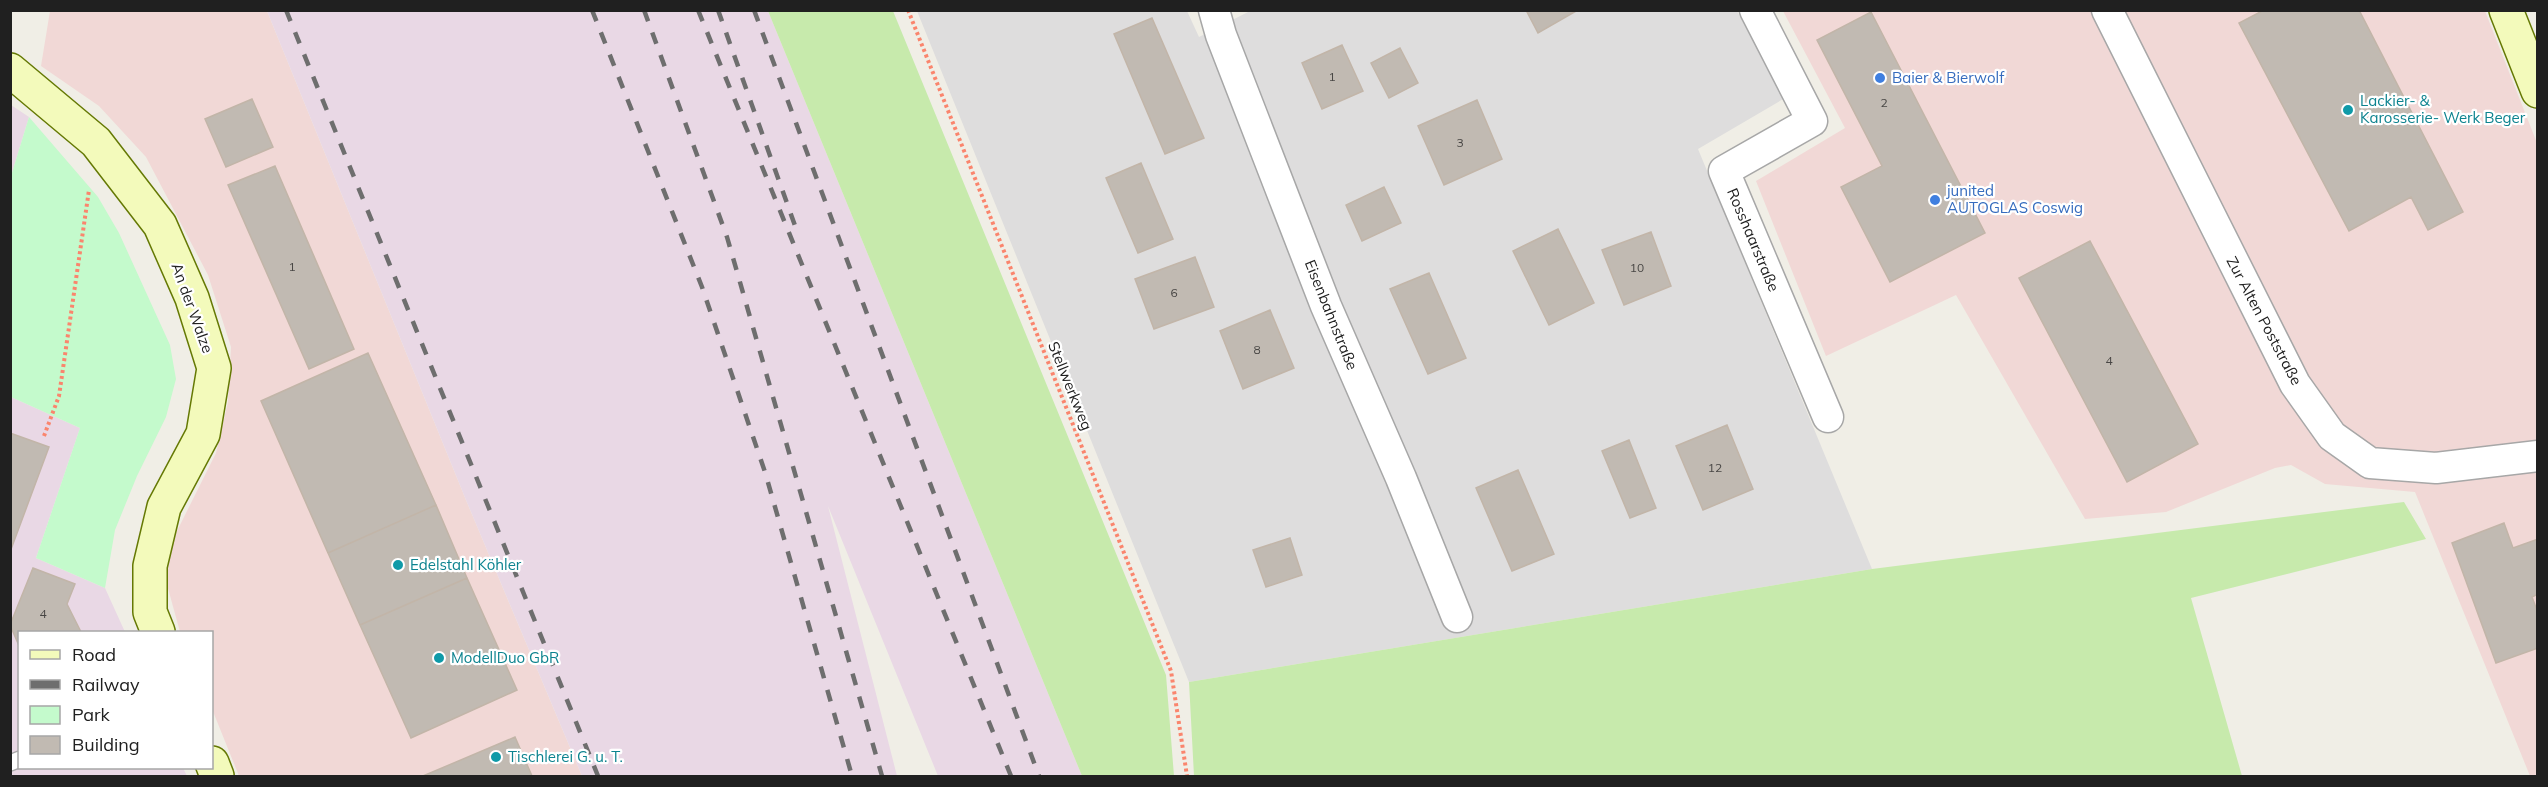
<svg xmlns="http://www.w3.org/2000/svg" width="2548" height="787" font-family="Mulish,sans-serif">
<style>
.residential{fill:#dedddd}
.commercial{fill:#f1d8d6}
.industrial{fill:#e9d8e5}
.grass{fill:#c7eaac}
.park{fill:#c4facc}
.building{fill:#c1bab2;stroke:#c2b5a8;stroke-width:1.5}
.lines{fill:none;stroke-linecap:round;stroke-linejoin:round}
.lane-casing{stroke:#a7a7a7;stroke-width:18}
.street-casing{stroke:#a7a7a7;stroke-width:33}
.secondary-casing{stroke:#657904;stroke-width:36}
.path{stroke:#fa856d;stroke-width:4;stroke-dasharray:3 3;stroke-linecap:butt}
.lane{stroke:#fff;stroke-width:15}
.street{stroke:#fff;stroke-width:30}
.secondary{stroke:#f3fabb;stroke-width:33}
.rail{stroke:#6e6e6e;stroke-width:4.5;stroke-dasharray:12 12;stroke-linecap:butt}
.shop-dot{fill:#3f7fe0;stroke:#fff;stroke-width:2}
.culture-dot{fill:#0f9aa8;stroke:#fff;stroke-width:2}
.labels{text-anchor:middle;stroke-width:4.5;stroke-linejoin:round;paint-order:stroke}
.number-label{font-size:12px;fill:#484644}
.shop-label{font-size:15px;fill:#366cbe;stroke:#fff;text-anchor:start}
.culture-label{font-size:15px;fill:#0d838f;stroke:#fff;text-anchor:start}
.street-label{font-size:15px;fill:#202020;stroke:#fff}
</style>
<rect width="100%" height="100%" fill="#f0eee6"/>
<path class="residential" d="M 917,11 L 1187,11 L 1199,37 L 1250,11 L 1737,11 L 1785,98 L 1698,149 L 1872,569 L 1189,682 Z"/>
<path class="commercial" d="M 50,11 L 267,11 L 466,500 L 582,776 L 239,776 L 212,709 L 212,632 L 180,632 L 166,581 L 173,539 L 216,453 L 228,402 L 231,347 L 208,275 L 146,157 L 99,106 L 41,66 Z
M 1783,11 L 2485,11 L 2537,143 L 2537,776 L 2530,776 L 2415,492 L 2325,484 L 2291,465 L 2275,468 L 2166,512 L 2085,519 L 1956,295 L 1826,356 L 1756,181 L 1845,128 Z"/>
<path class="industrial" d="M 267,11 L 768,11 L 1082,776 L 938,776 L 828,506 L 897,776 L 582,776 L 466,500 Z
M 11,105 L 29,117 L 11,176 Z
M 11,397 L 80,428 L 36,558 L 105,588 L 125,632 L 20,632 L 20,768 L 183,768 L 187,776 L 11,776 Z"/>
<path class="grass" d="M 768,11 L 893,11 L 1166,675 L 1174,776 L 1082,776 Z
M 2404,502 L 2426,539 L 2191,598 L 2242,776 L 1194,776 L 1189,682 L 1872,569 Z"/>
<path class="park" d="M 29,117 L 98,197 L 119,233 L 170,345 L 176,379 L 166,417 L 137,476 L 115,530 L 105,588 L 36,558 L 80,428 L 11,397 L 11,176 Z"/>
<path class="building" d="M 1526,10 L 1578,10 L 1538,33 Z
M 2264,10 L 2359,10 L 2463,212 L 2428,230 L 2411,197 L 2349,231 L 2239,23 Z
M 1871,12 L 1985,233 L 1890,282 L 1841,187 L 1882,166 L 1817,40 Z
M 1152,18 L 1204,138 L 1165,154 L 1114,34 Z
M 1342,45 L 1363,91 L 1322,109 L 1302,63 Z
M 1400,48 L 1418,83 L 1389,98 L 1371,63 Z
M 252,99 L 273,147 L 226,167 L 205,119 Z
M 1477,100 L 1502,159 L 1444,185 L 1418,126 Z
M 1141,163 L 1173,239 L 1138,253 L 1106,178 Z
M 275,166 L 354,349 L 309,369 L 228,185 Z
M 1384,187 L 1401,223 L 1362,241 L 1346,205 Z
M 1558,229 L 1594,303 L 1549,325 L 1513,251 Z
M 1651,232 L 1671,286 L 1624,305 L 1602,250 Z
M 2090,241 L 2198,444 L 2127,482 L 2019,278 Z
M 1195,257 L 1214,307 L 1154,329 L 1135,279 Z
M 1429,273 L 1466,358 L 1428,374 L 1390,289 Z
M 1270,310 L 1294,368 L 1243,389 L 1220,331 Z
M 368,353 L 436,505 L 328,553 L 261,401 Z
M 1727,425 L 1753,489 L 1703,510 L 1676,446 Z
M 10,433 L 49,447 L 10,552 Z
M 1629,440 L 1656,508 L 1630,518 L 1602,451 Z
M 1518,470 L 1554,554 L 1512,571 L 1476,488 Z
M 436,505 L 467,578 L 360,625 L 328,553 Z
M 2504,523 L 2513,548 L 2538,539 L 2538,594 L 2532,597 L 2538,613 L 2538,648 L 2496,663 L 2452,543 Z
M 1290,538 L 1302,575 L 1266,587 L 1253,550 Z
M 33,568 L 75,584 L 67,604 L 81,632 L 20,632 L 20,648 L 10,625 Z
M 467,578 L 517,690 L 411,738 L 360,625 Z
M 515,737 L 532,776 L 423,776 Z"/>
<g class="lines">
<defs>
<path id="lane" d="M 10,763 L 20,759"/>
<path id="street" d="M 1214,10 L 1221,35 L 1326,306 L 1401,478 L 1457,617
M 1755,10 L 1812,121 L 1724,171 L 1828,417
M 2107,10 L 2295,384 L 2332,436 L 2370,463 L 2436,468 L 2538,456"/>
<path id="secondary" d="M 2506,10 L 2538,91
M 10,70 L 96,142 L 160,225 L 192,298 L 214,368 L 203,434 L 164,507 L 150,566 L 150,612 L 158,632
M 212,763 L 217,776"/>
</defs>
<use href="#lane" class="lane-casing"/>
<use href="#street" class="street-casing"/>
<use href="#secondary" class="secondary-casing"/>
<path class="path" d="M 908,10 L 1171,671 L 1187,776
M 44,436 L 59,396 L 89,190"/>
<use href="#lane" class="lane"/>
<use href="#street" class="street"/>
<use href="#secondary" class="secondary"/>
<path class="rail" d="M 286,10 L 598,776
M 592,10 L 702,287 L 765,472 L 852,776
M 644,10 L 727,237 L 882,776
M 698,10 L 1011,776
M 718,10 L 798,234
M 754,10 L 1039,776"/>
</g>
<g class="shop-dot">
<circle cx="1880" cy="78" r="6"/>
<circle cx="1935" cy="200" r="6"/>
</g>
<g class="culture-dot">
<circle cx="2348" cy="110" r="6"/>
<circle cx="398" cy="565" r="6"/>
<circle cx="439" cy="658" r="6"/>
<circle cx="496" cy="757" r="6"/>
</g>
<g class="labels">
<g class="number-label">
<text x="1332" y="81">1</text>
<text x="1884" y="107">2</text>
<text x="1460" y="147">3</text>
<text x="292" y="271">1</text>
<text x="1637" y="272">10</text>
<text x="1174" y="297">6</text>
<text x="1257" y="354">8</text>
<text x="2109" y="365">4</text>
<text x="1715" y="472">12</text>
<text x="43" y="618">4</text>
</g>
<g class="shop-label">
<text x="1892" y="83">Baier &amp; Bierwolf</text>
<text x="1947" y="196">junited<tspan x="1947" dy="17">AUTOGLAS Coswig</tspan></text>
</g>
<g class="culture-label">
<text x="2360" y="106">Lackier- &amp;<tspan x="2360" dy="17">Karosserie- Werk Beger</tspan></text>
<text x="410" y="570">Edelstahl Köhler</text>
<text x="451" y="663">ModellDuo GbR</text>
<text x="508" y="762">Tischlerei G. u. T.</text>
</g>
<g class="street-label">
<text transform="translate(1753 240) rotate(67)" y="5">Rosshaarstraße</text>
<text transform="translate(192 308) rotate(70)" y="5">An der Walze</text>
<text transform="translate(1331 315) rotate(68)" y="5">Eisenbahnstraße</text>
<text transform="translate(2264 321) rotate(62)" y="5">Zur Alten Poststraße</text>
<text transform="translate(1070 386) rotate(68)" y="5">Stellwerkweg</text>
</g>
</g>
<rect width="2548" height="787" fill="none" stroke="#202020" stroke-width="24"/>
<rect x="18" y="631" width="195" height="138" fill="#ffffff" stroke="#a6a6a6" stroke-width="1.5"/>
<rect x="30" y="650" width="30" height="9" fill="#f3fabb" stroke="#a6a6a6" stroke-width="1.5"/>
<text x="72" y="661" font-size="18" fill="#202020">Road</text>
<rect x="30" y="680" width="30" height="9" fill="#6e6e6e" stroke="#a6a6a6" stroke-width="1.5"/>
<text x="72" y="691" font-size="18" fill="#202020">Railway</text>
<rect x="30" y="706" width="30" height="18" fill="#c4facc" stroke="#a6a6a6" stroke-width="1.5"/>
<text x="72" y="721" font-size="18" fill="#202020">Park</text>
<rect x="30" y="736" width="30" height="18" fill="#c1bab2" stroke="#a6a6a6" stroke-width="1.5"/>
<text x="72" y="751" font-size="18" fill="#202020">Building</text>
</svg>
